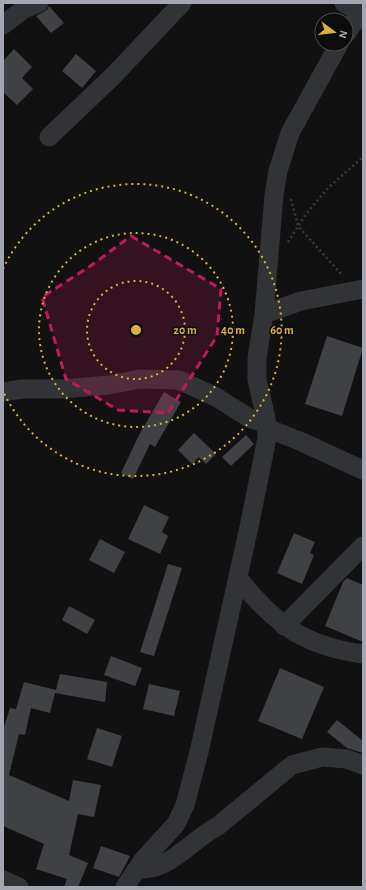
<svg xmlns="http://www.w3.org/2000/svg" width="366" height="890" font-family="'Alegreya Sans',sans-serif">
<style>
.building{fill:#404145}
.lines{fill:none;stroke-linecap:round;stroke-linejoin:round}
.path{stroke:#38393d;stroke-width:2.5;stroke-dasharray:2 3;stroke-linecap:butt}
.minor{stroke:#323336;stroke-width:19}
.marked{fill:#c2185b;fill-opacity:0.2;stroke:#c2185b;stroke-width:3;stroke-dasharray:8 5;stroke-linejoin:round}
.ring{fill:none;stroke:#dab040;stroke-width:2;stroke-dasharray:2 4}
.centre{fill:#dab040;stroke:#0c0c0d;stroke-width:2}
.ring-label{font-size:12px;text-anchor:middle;font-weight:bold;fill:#dab040;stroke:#0c0c0d;stroke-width:3;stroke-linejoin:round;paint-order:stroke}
</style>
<rect width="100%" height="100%" fill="#111112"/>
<path class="building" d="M 49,6 L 64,23 L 51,33 L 36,16 L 47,10 Z
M 14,49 L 32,67 L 22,78 L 33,89 L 17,105 L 3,92 L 3,61 Z
M 76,54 L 96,71 L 82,88 L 62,71 Z
M 327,336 L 363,348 L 342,416 L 305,404 Z
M 164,392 L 181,402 L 155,447 L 150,444 L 133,479 L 121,473 L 139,435 Z
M 194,433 L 216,454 L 206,464 L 199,457 L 192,464 L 178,450 Z
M 246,435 L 254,444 L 231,466 L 222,457 Z
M 144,505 L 169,517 L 162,532 L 168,536 L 160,554 L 128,539 Z
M 294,533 L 315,542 L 310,553 L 314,555 L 302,584 L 277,573 Z
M 100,539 L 125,552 L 114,573 L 89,560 Z
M 168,564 L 182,568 L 154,656 L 140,652 Z
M 347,578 L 363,585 L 363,642 L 325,626 L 343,582 Z
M 69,606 L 95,620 L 87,634 L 62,620 Z
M 111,656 L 142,668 L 135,686 L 104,675 Z
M 280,668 L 324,687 L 302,739 L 258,721 Z
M 60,674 L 107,682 L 105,702 L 55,693 L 50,713 L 31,708 L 25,735 L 19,734 L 9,775 L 69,801 L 73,780 L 101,785 L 94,817 L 78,814 L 69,855 L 88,863 L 78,887 L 64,887 L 67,879 L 36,869 L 44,844 L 3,826 L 3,730 L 10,708 L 16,709 L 24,682 L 56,690 Z
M 149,684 L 180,691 L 174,716 L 143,709 Z
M 337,720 L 363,741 L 363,753 L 347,748 L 327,732 Z
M 97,728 L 122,736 L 112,767 L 87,759 Z
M 101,846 L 130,856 L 119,877 L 93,868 Z"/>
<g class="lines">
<path class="path" d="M 291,199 L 298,226 L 343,276
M 288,242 L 306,214 L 328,188 L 363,157"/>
<path class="minor" d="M 344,3 L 360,13
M 3,25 L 24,9 L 39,3
M 346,34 L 363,9
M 49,137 L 113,76 L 182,3
M 264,314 L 301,301 L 363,289
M 3,392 L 22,389 L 62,389 L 109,385 L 140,379 L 179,380 L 216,397 L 249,418 L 267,424
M 267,428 L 302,442 L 363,470
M 238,578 C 275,624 303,646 363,654
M 284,626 L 363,546
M 136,870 C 143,869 152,869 158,866 C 175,861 200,835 218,826 L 292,765 L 322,757 L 347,759 L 363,765
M 3,880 L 19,887
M 125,887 L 143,860 L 176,824 L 185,805 L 199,752 L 249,527 L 267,438 L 266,418 L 257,380 L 257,358 L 264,314 L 274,195 L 278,171 L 290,133 L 339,44"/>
</g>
<path class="marked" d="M 131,236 L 221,289 L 217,336 L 168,413 L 118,410 L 66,379 L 42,297 L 89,267 Z"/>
<g class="ring">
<circle cx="136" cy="330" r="49"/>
<circle cx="136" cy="330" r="97"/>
<path d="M3 269A146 146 0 1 1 3 391"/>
</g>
<circle cx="136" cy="330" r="6" class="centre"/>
<g class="ring-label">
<text x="185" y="334">20 m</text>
<text x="233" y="334">40 m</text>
<text x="282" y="334">60 m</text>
</g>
<rect width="366" height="890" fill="none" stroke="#a4a7b1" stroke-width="8"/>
<g transform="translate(334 32) rotate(105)"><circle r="19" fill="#0c0c0d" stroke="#494a4f"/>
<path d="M0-3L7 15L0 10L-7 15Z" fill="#dab040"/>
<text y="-6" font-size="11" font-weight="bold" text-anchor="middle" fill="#a4a7b1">N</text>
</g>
</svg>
